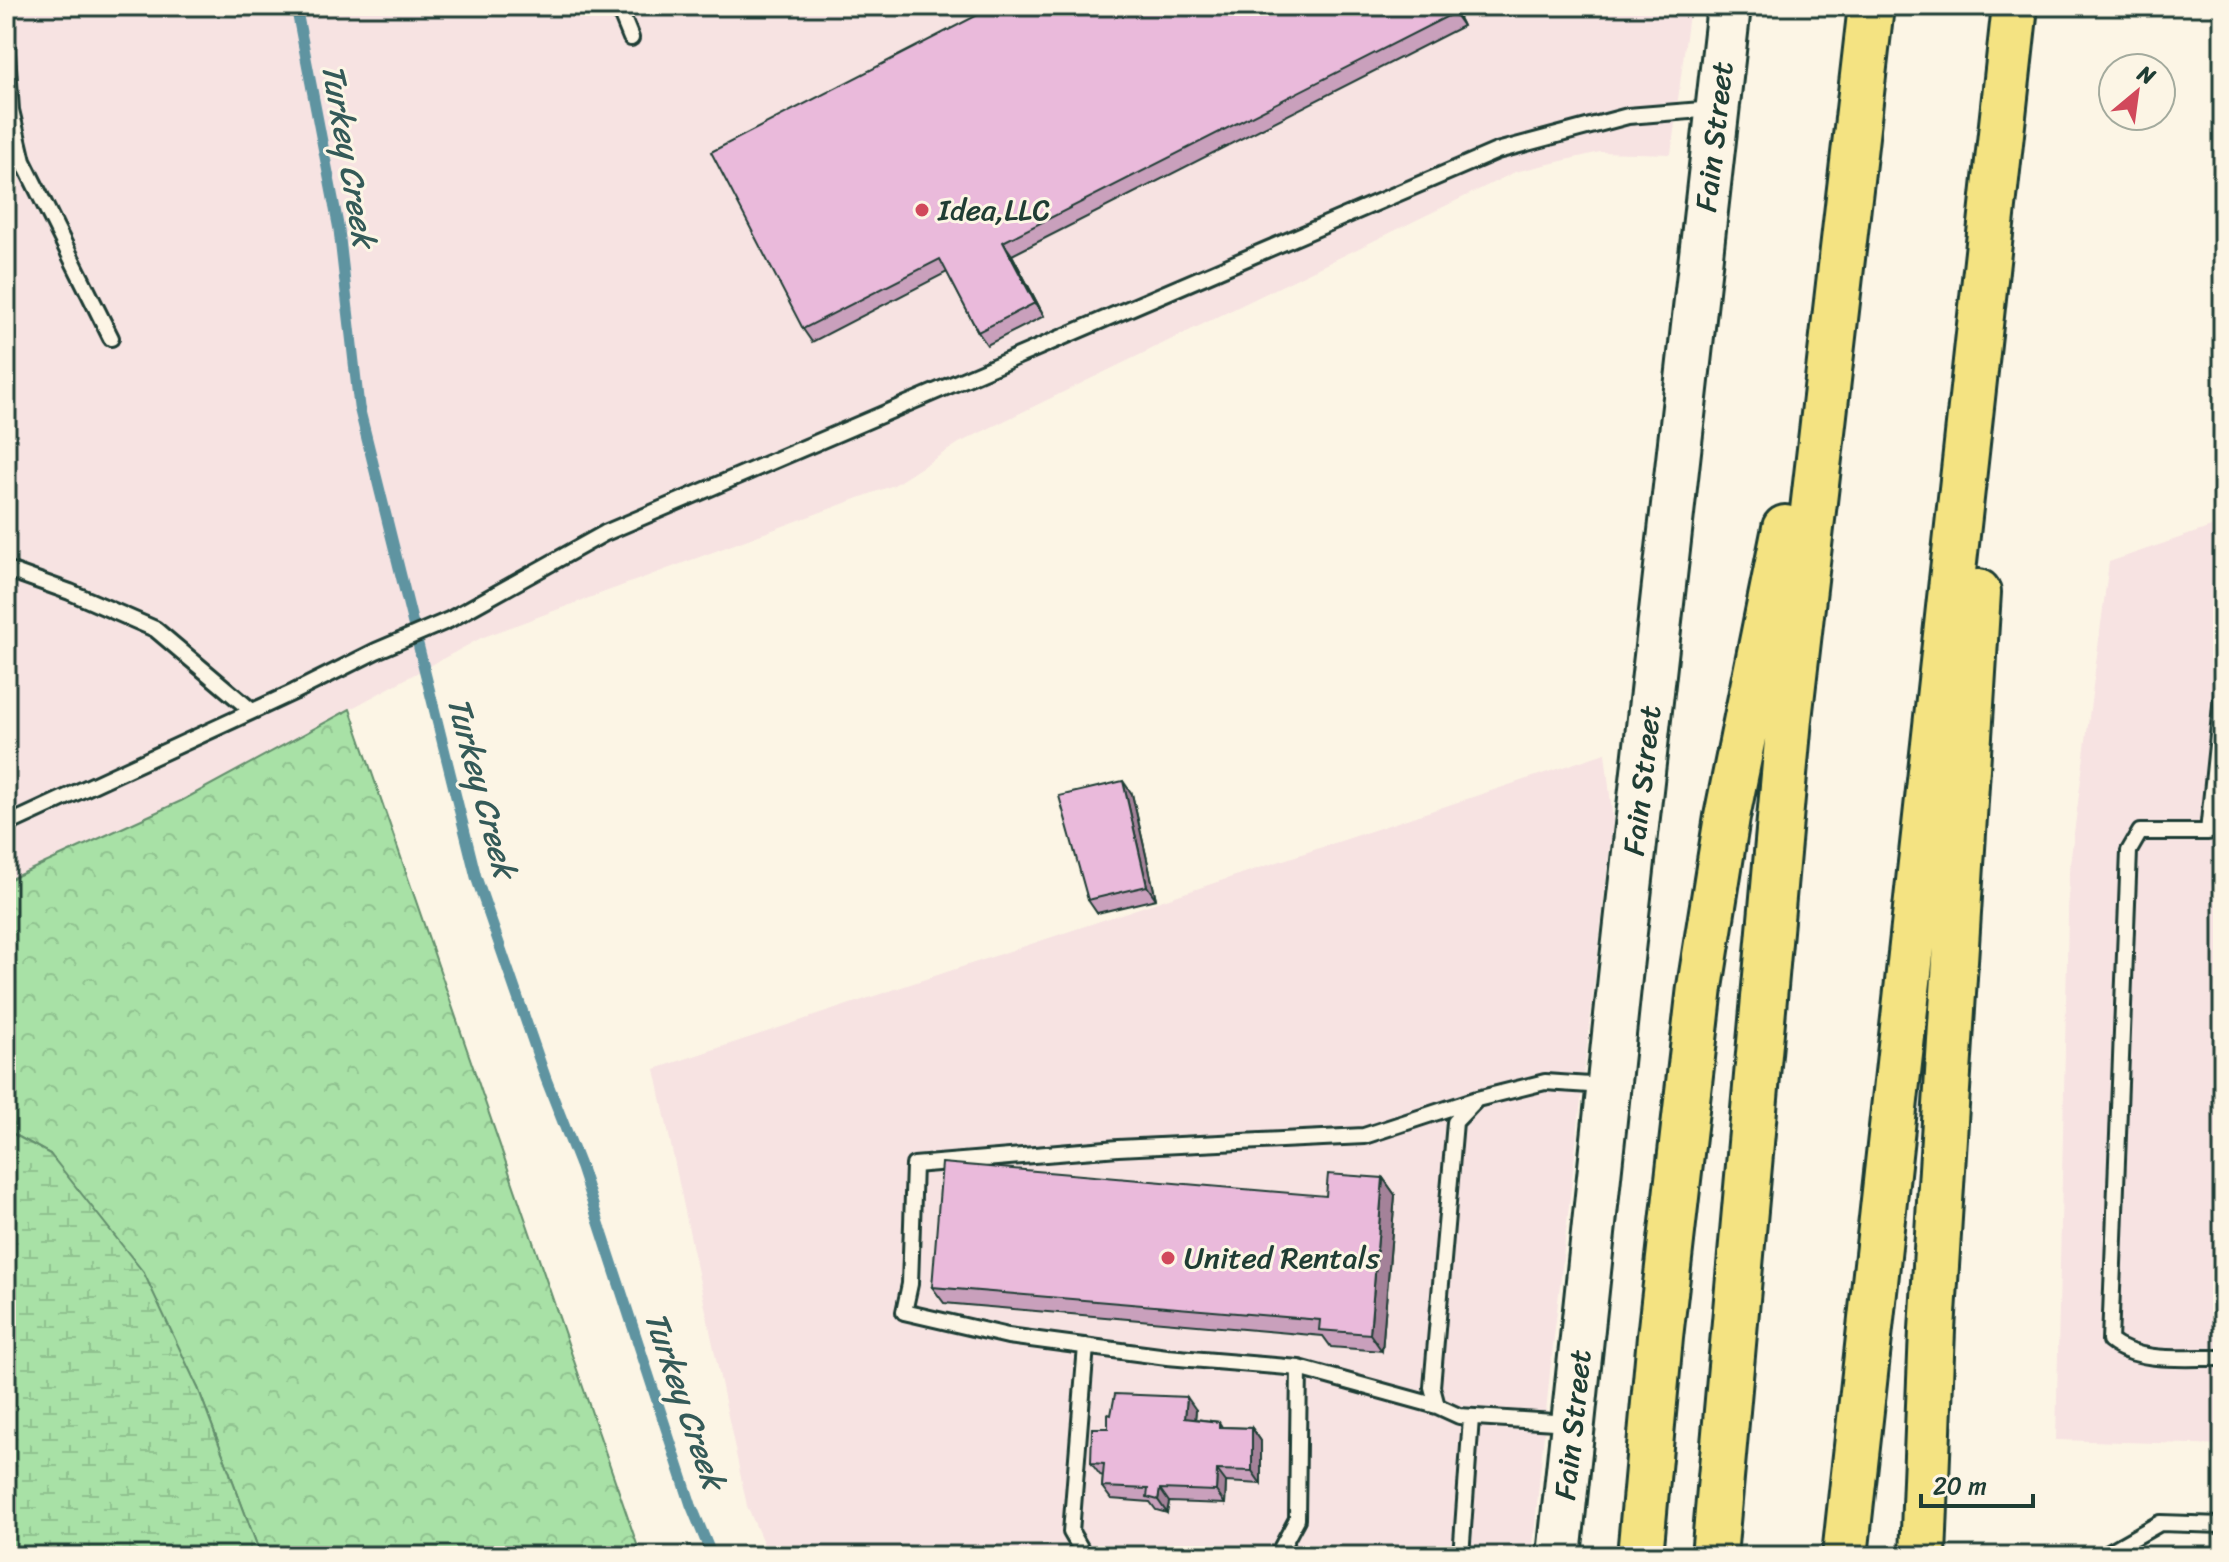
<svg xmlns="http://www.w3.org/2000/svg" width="2229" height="1562" font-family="Sriracha,sans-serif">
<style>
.built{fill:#f7e3e2}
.forest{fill:url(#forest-crowns);stroke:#648f6d;stroke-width:2}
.wetland{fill:url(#wetland-marsh);stroke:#648f6d;stroke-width:2}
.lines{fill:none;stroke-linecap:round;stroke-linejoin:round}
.stream{stroke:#5f94a1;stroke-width:11}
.lane-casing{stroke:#1f3d34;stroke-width:20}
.secondary-casing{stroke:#1f3d34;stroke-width:48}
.highway-casing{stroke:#1f3d34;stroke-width:50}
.lane{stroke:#fcf5e5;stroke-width:14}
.secondary{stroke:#fcf5e5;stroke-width:42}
.highway{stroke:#f4e382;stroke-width:44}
.wall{fill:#c9a0bc;stroke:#1f3d34;stroke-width:2}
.shaded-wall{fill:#a48299;stroke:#1f3d34;stroke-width:2}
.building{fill:#eabadb;stroke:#1f3d34;stroke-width:2}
.poi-dot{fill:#d1495b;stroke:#fcf5e5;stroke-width:3}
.labels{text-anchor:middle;stroke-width:6;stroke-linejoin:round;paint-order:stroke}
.street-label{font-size:30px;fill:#1f3d34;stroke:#fcf5e5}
.poi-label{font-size:30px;fill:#1f3d34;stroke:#fcf5e5;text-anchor:start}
.water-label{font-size:32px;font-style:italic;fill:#345a58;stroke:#fcf5e5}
</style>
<defs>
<pattern id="forest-crowns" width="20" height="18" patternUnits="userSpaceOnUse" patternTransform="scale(2)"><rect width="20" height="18" fill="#a8e1a6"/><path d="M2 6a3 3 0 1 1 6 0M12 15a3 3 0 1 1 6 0" fill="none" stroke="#90c290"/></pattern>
<pattern id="wetland-marsh" width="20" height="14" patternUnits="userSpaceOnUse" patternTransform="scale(2)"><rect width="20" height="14" fill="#a8e1a6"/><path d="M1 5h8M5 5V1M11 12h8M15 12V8" fill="none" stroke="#90c290"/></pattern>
</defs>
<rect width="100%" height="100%" fill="#fcf5e5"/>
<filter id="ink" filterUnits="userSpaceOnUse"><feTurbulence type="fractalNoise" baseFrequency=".0125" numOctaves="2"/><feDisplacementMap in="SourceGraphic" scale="16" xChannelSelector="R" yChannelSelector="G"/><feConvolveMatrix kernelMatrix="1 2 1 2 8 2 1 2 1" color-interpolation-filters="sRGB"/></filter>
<g filter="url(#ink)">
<path class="built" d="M 6,6 L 1690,6 L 1671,154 L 1600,152 L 1515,172 L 959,443 L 894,485 L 481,638 L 181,801 L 6,881 Z
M 2223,523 L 2223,1445 L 2056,1440 L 2069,872 L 2109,562 Z
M 1605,753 L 1613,821 L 1550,1372 L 1532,1556 L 769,1556 L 747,1506 L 655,1069 Z"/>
<path class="forest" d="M 350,709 L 641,1556 L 261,1556 L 198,1388 L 50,1154 L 6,1130 L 6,881 L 181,801 Z"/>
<path class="wetland" d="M 6,1130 L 50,1154 L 144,1273 L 198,1388 L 261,1556 L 6,1556 Z"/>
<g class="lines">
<path class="stream" d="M 296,6 L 339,230 L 359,407 L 476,877 L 546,1079 L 581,1168 L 691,1505 L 712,1556"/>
<defs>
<path id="lane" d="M 618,6 L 631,38
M 6,38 L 11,110 L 23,161 L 111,338
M 6,569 L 70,592 L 155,629 L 252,711
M 2223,686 L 2208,832 L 2140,832 L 2129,851 L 2110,1341 C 2139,1364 2188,1357 2223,1358
M 6,825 L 294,692 L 376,651 L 449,620 L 605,533 L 1497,151 L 1628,116 L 1714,109
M 1437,1406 L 1299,1368 L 1167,1357 L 1008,1336 L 904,1312 L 910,1284 L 914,1165 L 1118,1148 L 1364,1136 L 1477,1099
M 1570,1423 L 1459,1416 L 1437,1406 L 1432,1387 L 1455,1122 L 1477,1099 L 1545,1082 L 1605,1086
M 1085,1556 L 1071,1532 L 1086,1346
M 1277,1556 L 1297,1519 L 1299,1368
M 1461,1556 L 1471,1418
M 2102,1556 L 2160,1523 L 2223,1525"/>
<g id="secondary">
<path id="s1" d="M 1559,1556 L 1621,968 L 1729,6"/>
</g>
<path id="highway" d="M 1640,1556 L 1660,1337 L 1700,987 L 1727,817 L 1785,528
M 1714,1556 L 1789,719 L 1871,6
M 1845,1556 L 2015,6
M 1923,1556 L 1932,1330 L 1978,592"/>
</defs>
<use href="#lane" class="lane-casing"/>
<use href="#secondary" class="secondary-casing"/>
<use href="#highway" class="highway-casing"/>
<use href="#lane" class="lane"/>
<use href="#secondary" class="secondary"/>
<use href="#highway" class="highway"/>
</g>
<path class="wall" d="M 995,6 L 1453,6 L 1463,26 L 1012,255 L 1044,316 L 987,345 L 978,332 L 947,272 L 812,342 L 803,329 Z
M 1132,794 L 1156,899 L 1097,913 L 1088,900 Z
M 1383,1178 L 1395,1195 L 1382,1351 L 1331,1347 L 1323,1336 L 944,1303 L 932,1287 L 1326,1196 Z
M 1196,1410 L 1195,1419 L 1219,1422 L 1222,1427 L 1252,1428 L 1261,1441 L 1261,1484 L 1226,1482 L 1225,1504 L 1169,1502 L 1167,1513 L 1156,1510 L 1150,1502 L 1111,1499 L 1102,1487 L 1103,1476 L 1100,1475 L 1091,1463 L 1108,1428 Z"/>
<path class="shaded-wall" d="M 1451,6 L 1453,6 L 1463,26 L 1454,13 Z
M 1003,242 L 1012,255 L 1044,316 L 1035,303 Z
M 1123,781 L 1132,794 L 1156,899 L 1147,886 Z
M 1383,1178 L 1395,1195 L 1382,1351 L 1370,1334 Z
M 1187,1397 L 1196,1410 L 1194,1431 L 1185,1418 Z
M 1252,1428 L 1261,1441 L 1261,1484 L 1252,1471 Z
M 1217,1470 L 1226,1482 L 1225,1504 L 1216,1491 Z
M 1160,1489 L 1169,1502 L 1167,1513 L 1158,1500 Z"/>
<path class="building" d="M 995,6 L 1451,6 L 1454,13 L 1003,242 L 1035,303 L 978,332 L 940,259 L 803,329 L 711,152 Z
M 1123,781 L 1147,886 L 1088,900 L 1059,796 Z
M 942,1163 L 1326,1196 L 1328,1174 L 1383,1178 L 1370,1334 L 1319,1330 L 1320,1320 L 932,1287 Z
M 1115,1394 L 1187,1397 L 1185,1418 L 1219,1422 L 1219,1427 L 1252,1428 L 1252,1471 L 1217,1470 L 1216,1491 L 1160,1489 L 1158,1500 L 1147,1497 L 1148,1489 L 1102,1487 L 1104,1464 L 1091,1463 L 1092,1428 L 1108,1428 L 1108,1414 L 1111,1415 Z"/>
</g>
<g class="poi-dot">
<circle cx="922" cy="210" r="8"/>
<circle cx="1168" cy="1258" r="8"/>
</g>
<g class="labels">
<g class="street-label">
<text dy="10" stroke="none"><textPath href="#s1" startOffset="1428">Fain Street</textPath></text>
<text dy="10" stroke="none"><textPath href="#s1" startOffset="780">Fain Street</textPath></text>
<text dy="10" stroke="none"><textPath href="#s1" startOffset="132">Fain Street</textPath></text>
</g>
<g class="poi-label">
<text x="938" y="220">Idea,LLC</text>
<text x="1184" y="1268">United Rentals</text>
</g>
<g class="water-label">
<text transform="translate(349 155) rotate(80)" y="11">Turkey Creek</text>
<text transform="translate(482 787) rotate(75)" y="11">Turkey Creek</text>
<text transform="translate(685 1400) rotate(71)" y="11">Turkey Creek</text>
</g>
</g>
<rect width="2229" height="1562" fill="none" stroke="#fcf5e5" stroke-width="32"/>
<rect x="16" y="16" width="2197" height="1530" fill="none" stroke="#1f3d34" stroke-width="3" filter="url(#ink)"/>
<g transform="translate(2137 92) rotate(29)"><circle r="38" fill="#fcf5e5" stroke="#a4ab9e" stroke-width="2"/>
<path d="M0-6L14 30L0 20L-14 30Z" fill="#d1495b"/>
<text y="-12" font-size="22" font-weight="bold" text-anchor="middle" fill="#1f3d34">N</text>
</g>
<path d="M1921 1494v12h112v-12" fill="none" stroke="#1f3d34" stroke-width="4"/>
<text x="1933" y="1494" font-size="24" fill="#1f3d34" stroke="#fcf5e5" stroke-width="6" paint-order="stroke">20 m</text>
</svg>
